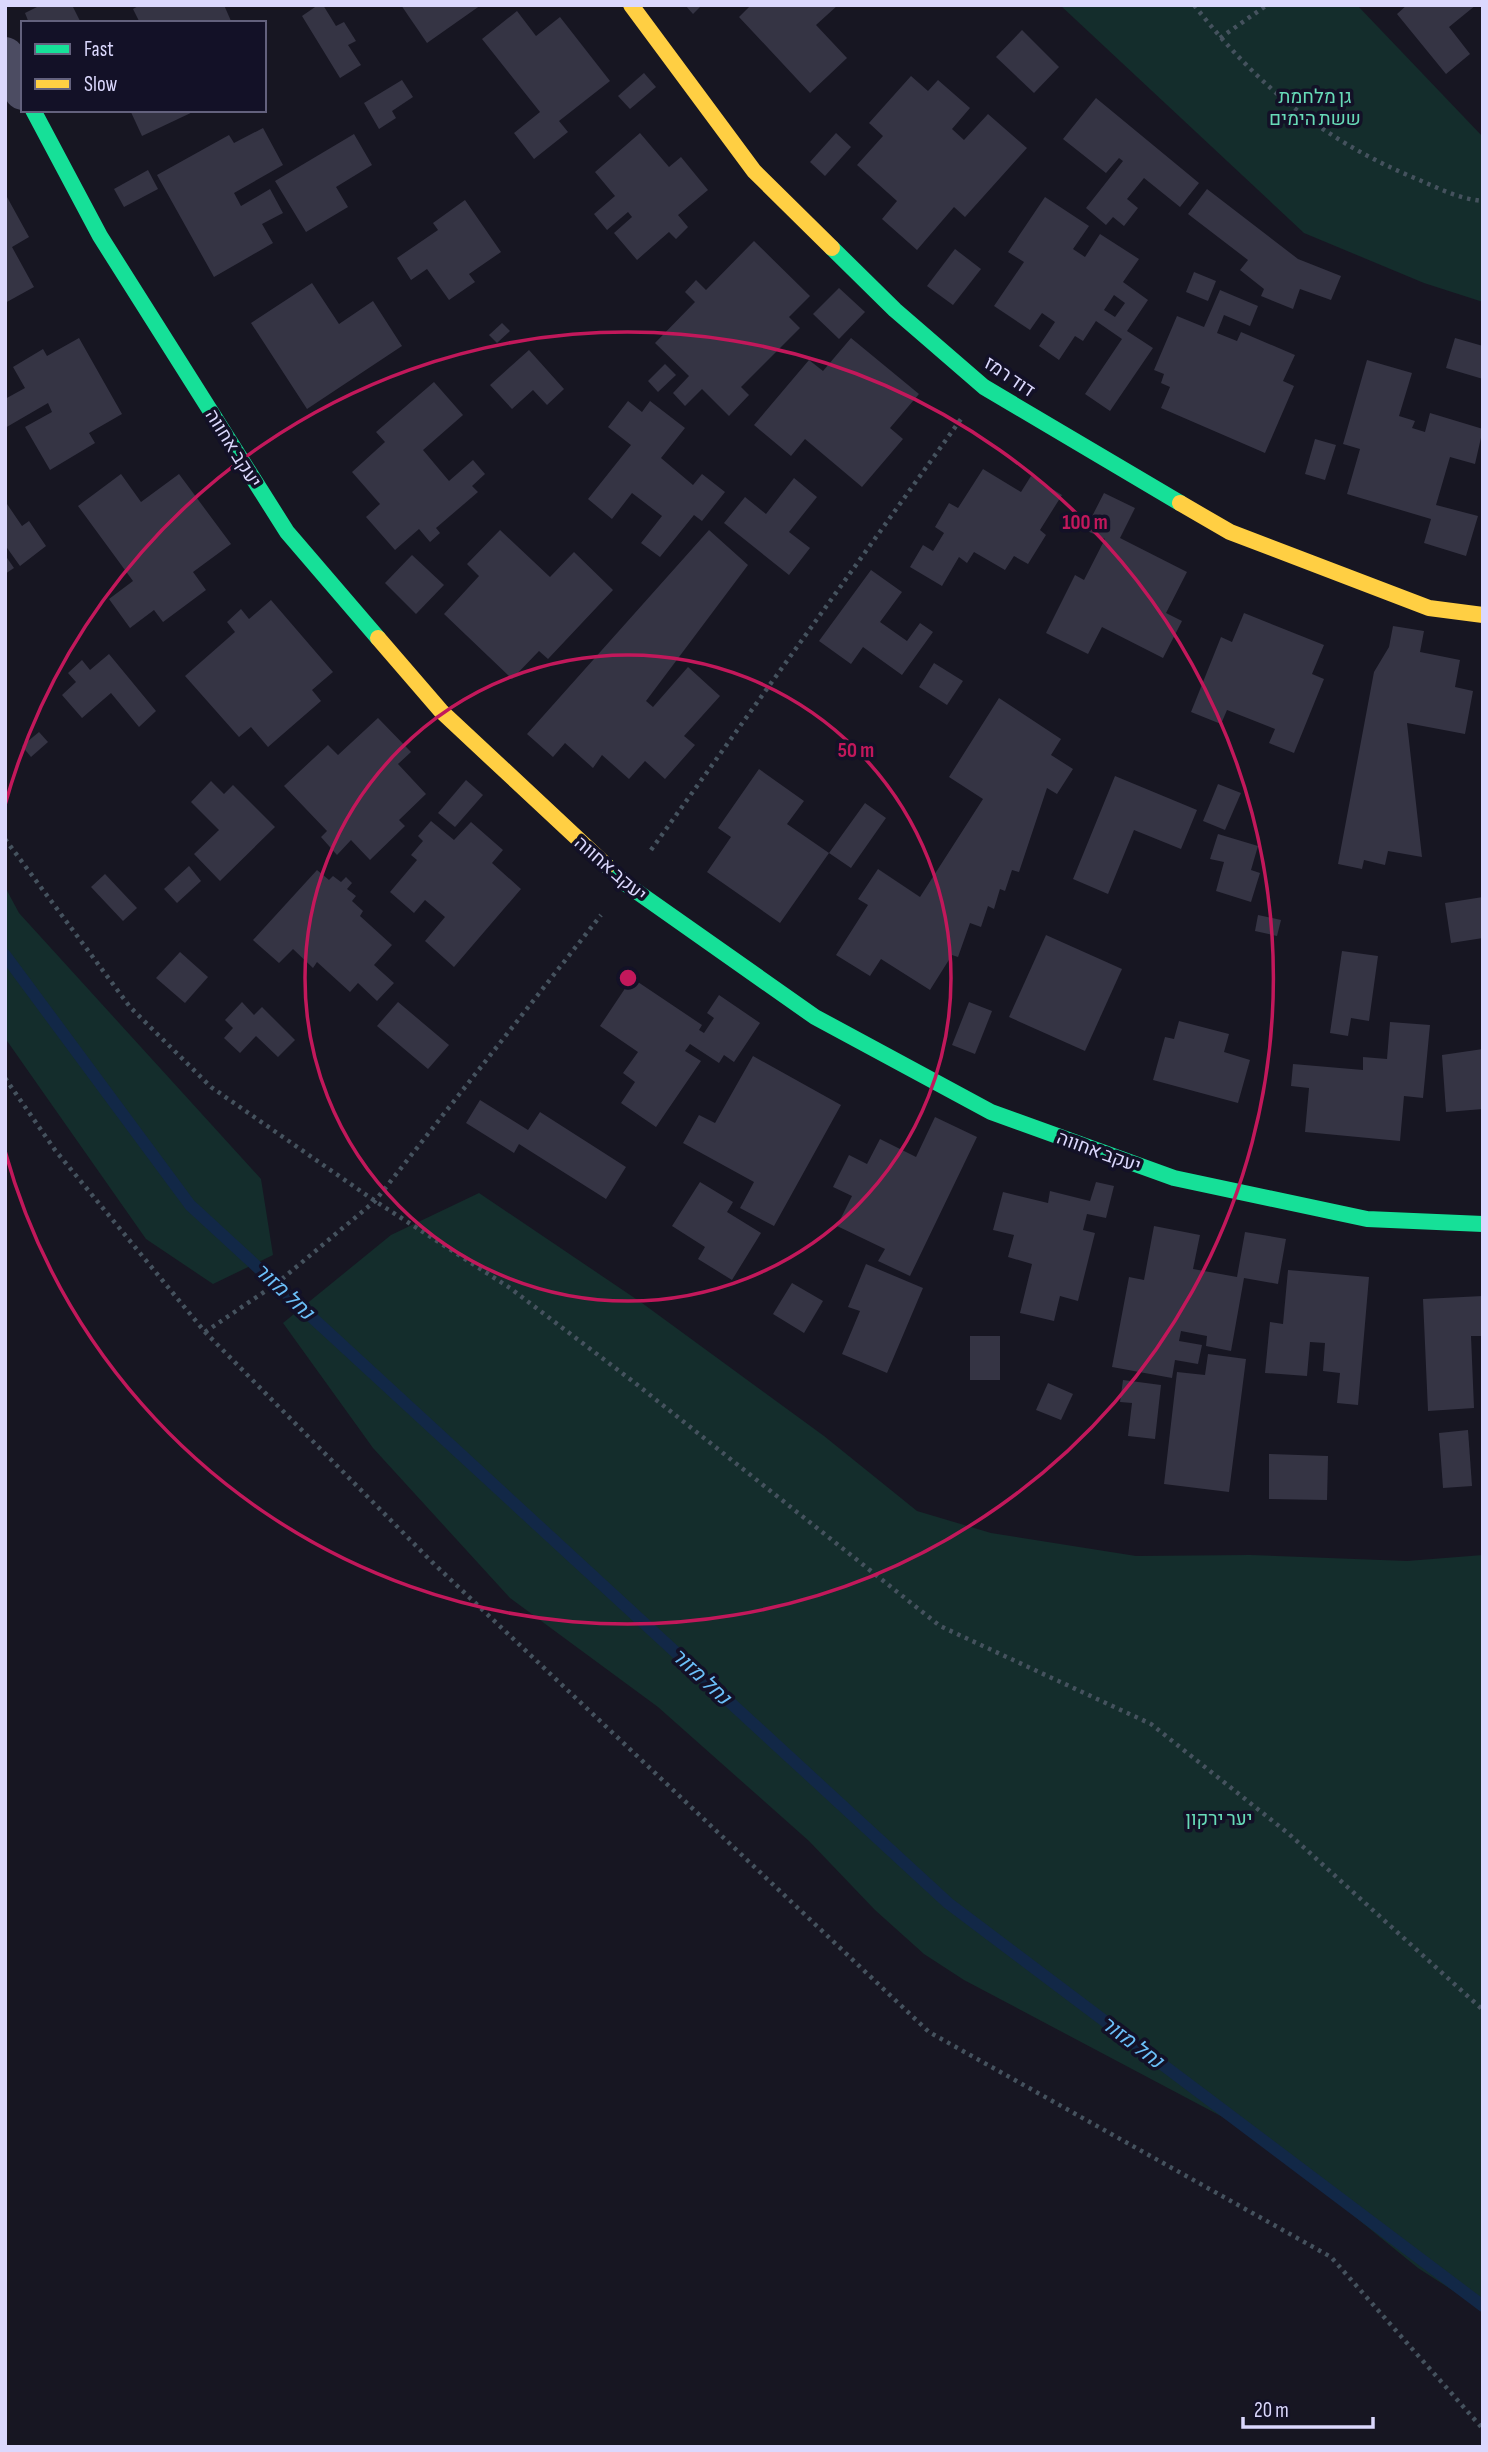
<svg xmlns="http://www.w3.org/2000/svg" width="1488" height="2452" viewBox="0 0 1488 2452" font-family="'Sofia Sans Condensed',Heebo,sans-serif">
  <rect width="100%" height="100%" fill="#171622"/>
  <g fill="#142d2c">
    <polygon points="1060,5 1357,5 1483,137 1483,302 1424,283 1304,233"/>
    <polygon points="5,887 19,913 261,1179 273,1255 213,1284 146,1239 5,1038"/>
    <polygon points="479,1193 642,1303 824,1436 917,1511 991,1533 1136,1556 1250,1555 1407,1561 1483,1555 1483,2310 1418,2268 1251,2132 964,1980 924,1954 875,1910 809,1841 658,1707 510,1598 373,1448 283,1323 391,1235"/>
  </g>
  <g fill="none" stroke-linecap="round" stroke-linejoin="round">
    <polyline stroke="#122847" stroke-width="12" points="5,955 190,1205 948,1903 1483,2306"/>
  </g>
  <g fill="#353444" fill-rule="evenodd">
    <polygon points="41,5 72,5 81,23 29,23 25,13"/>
    <polygon points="140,5 224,5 231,21 140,23 133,9"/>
    <polygon points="318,5 323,5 336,26 344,22 356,41 348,45 361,65 340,78 302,16"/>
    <polygon points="401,5 481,5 427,43"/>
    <polygon points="685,5 702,5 693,14"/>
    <polygon points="751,5 838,5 816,25 847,58 810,93 739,17"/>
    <polygon points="1407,5 1476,5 1449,27 1470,54 1446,74 1397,14"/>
    <polygon points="517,11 536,36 560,17 610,81 559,121 568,132 534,159 514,133 540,112 482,39"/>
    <polygon points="1022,30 1059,67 1034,93 996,57"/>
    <polygon points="644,73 656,87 630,109 618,96"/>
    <polygon points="911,76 928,91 938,80 970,108 952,129 964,140 988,114 1027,148 965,217 954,207 917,250 882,219 897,201 857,165 883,136 869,123"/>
    <polygon points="402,80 413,97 392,111 396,118 379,129 364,103"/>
    <polygon points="1096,98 1199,183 1180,207 1144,178 1127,199 1138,208 1124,226 1113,217 1106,225 1086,208 1123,161 1119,158 1106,173 1063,139"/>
    <polygon points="130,110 197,110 142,136"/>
    <polygon points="263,128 283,165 234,193 241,206 270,189 283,213 262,224 273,243 214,277 157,175 229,135 234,143"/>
    <polygon points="640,133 669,167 681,157 708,190 678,215 688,227 676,239 669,232 637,260 614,233 632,217 628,212 607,230 594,214 615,196 595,172"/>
    <polygon points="836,133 851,147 825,176 810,162"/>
    <polygon points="354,134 372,165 336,187 348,207 306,232 275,181"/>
    <polygon points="148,170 158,189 124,207 114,189"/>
    <polygon points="1207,189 1298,259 1341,276 1331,300 1300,289 1293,309 1261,296 1264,289 1240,270 1248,260 1188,214"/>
    <polygon points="7,197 29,237 12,247 34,287 5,303"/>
    <path d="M1045 197 1089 226 1073 249 1085 257 1100 234 1139 259 1123 282 1148 300 1127 331 1153 348 1110 411 1085 394 1122 339 1096 321 1083 341 1075 336 1059 360 1039 346 1055 322 1042 313 1030 330 994 306 1024 262 1008 252ZM1114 295 1125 303 1115 317 1104 310Z"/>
    <polygon points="465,200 501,252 469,274 475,282 449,300 427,269 411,280 397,258 438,230 433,223"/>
    <polygon points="754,241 810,296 789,317 800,328 741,387 749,395 729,416 702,389 685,406 673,393 689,376 655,343 695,302 685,292 696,280 706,290"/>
    <polygon points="955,249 981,269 953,305 927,286"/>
    <polygon points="1194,272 1216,281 1208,301 1186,292"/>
    <polygon points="312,283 339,324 373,301 402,346 307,409 251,323"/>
    <polygon points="839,288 865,312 839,339 813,314"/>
    <polygon points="1220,290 1258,306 1250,326 1224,315 1217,333 1237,341 1241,332 1295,355 1283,381 1294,386 1265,453 1161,408 1170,387 1161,383 1164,374 1154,370 1177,316 1204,327"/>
    <polygon points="502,323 510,331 497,343 489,335"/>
    <polygon points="79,338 122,414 89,433 95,443 50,470 25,427 52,412 48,403 5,428 5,399 25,388 13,367 43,349 47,356"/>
    <polygon points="851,338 919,394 890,428 903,439 862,487 805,439 791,456 754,425 809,360 823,371"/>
    <polygon points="1455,338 1483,346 1483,379 1446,368"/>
    <polygon points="529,350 564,389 547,405 533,390 512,409 490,385"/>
    <polygon points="1367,360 1412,373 1399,416 1415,421 1412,428 1425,432 1430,413 1483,429 1475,464 1450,457 1436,505 1478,516 1466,556 1424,543 1431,519 1347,494 1360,449 1343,444"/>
    <polygon points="665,364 676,375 658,392 648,381"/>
    <polygon points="434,382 463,415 423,450 449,481 473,460 485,474 472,486 478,492 436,528 440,533 430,542 419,529 395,550 366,517 380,504 352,472 385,442 376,432"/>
    <polygon points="628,401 642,412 650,401 685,428 661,458 693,485 702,474 725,492 702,521 694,515 660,557 641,543 662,516 632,493 612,519 588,499 631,445 608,427"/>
    <polygon points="1315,439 1336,445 1325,480 1305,474"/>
    <polygon points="983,469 1021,492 1031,476 1062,495 1040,530 1046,535 1028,564 1014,556 1005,570 974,552 967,563 959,557 942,586 910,567 923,545 933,551 944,533 935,527 949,503 958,508"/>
    <polygon points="121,474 141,502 179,474 231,544 193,572 206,590 163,622 154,610 130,628 109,599 133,581 78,506"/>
    <polygon points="794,478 817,497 789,532 810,548 789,575 724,523 745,497 766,514"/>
    <polygon points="1104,493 1135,508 1120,538 1187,572 1166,613 1182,621 1163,658 1102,627 1088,654 1046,633 1075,575 1084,580 1105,539 1085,530"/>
    <polygon points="7,504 22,526 29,521 46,546 20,566 5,545"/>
    <polygon points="500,530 550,577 574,552 613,590 548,659 539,651 512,679 444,614 479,576 467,564"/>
    <polygon points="709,530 748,565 646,701 653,707 688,667 720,696 684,736 695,745 665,779 645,761 629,779 602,755 593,768 565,743 553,757 527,734"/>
    <polygon points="5,555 14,568 5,574"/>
    <polygon points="412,555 444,585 416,614 385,583"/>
    <polygon points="871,570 902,592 880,622 907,641 920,623 933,632 902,675 863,647 851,664 819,641"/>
    <polygon points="271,600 333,672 312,690 321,701 268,747 251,727 239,737 185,676 235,632 227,622 241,609 249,619"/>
    <polygon points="1244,613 1324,645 1312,674 1324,679 1294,753 1269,743 1275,729 1227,710 1221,724 1191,712 1221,637 1232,642"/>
    <polygon points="1393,626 1424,631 1420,652 1460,660 1455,687 1473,691 1465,734 1407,723 1422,857 1388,851 1385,865 1364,860 1362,869 1338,864 1374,672 1389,647"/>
    <polygon points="109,654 156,711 139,727 111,693 82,718 62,695 76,682 68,673 82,660 90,670"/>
    <polygon points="934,663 963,681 947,705 919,687"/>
    <polygon points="999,698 1061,739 1051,755 1073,769 1057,794 1047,788 1019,872 1012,870 1005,891 1000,889 994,909 988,906 981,927 970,923 958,957 952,955 930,990 881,959 870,976 836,955 868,905 858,899 878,869 920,897 983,799 949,777"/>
    <polygon points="378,718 411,752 398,764 426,794 399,820 405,826 370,860 351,840 337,855 321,837 327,831 284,786 328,745 338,755"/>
    <polygon points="39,732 48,742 31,757 22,746"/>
    <polygon points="759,769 804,801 787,824 829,853 865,803 886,818 851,868 829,853 780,923 707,872 731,837 718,828"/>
    <polygon points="1115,776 1197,810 1181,849 1134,830 1108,894 1073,879"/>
    <polygon points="466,780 483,795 455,827 438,813"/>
    <polygon points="211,781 224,794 233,785 275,827 220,881 194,854 219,830 191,802"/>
    <polygon points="1218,784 1241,793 1225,830 1203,821"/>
    <polygon points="431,821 454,840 471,822 503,850 492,863 521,889 454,967 425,941 445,917 425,900 414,913 390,892 417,860 411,855 423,841 418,836"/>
    <polygon points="1218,834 1258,846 1251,870 1260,873 1251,902 1216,891 1224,862 1210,859"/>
    <polygon points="189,866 201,881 177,903 164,889"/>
    <polygon points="317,870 329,880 333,876 341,882 346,877 352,883 347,889 356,896 352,901 363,911 360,916 392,945 374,965 394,983 377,1001 358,983 350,992 317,962 313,968 293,949 279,963 253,940"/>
    <polygon points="105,874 137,908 123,921 91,887"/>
    <polygon points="1483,897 1483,938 1451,943 1445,903"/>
    <polygon points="1258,915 1281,920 1277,936 1255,931"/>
    <polygon points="1046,935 1122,969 1085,1051 1009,1017"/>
    <polygon points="1342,951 1378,956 1369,1021 1351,1018 1348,1036 1330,1033"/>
    <polygon points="180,952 208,977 185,1003 156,978"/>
    <polygon points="632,978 702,1025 699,1030 704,1033 714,1018 707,1013 719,995 760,1023 734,1062 724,1055 719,1063 690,1044 685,1051 701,1061 656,1127 621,1103 635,1082 623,1073 638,1052 600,1026"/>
    <polygon points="242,1002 254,1015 262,1007 295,1040 278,1057 256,1036 240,1053 224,1038 233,1028 225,1020"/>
    <polygon points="398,1002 449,1045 428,1069 377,1026"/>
    <polygon points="969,1002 992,1011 975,1054 952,1045"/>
    <polygon points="1179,1021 1229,1034 1224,1052 1250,1060 1238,1103 1153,1080 1165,1037 1174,1039"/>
    <polygon points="1390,1022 1430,1025 1423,1098 1404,1096 1400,1141 1305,1132 1309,1088 1291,1086 1293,1064 1363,1070 1363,1057 1387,1059"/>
    <polygon points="1483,1049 1483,1109 1446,1112 1442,1055"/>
    <polygon points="753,1056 841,1105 774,1226 740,1208 754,1182 683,1143 699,1115 715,1123"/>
    <polygon points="480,1100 528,1130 540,1112 626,1167 606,1199 519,1144 514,1153 466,1123"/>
    <polygon points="935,1117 977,1137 910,1276 878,1261 885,1249 837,1226 852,1196 833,1187 849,1155 867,1164 880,1139 916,1157"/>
    <polygon points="700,1182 733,1202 727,1212 761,1233 732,1280 698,1259 705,1247 672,1226"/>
    <polygon points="1096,1182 1114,1186 1106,1218 1087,1214 1083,1230 1095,1233 1078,1301 1060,1296 1054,1321 1020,1313 1032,1264 1008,1257 1014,1235 993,1230 1003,1192 1048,1203 1050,1191 1090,1201"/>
    <polygon points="1154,1226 1200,1235 1193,1269 1237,1277 1245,1232 1286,1239 1278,1284 1244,1278 1231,1351 1206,1346 1207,1336 1181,1331 1179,1341 1202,1345 1198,1364 1175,1360 1172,1378 1112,1367 1129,1277 1144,1280"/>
    <polygon points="866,1264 923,1288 887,1373 842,1354 860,1311 848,1307"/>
    <polygon points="1288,1270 1369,1277 1358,1405 1337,1403 1340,1373 1323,1371 1325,1343 1310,1342 1307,1376 1265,1373 1270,1322 1283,1324"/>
    <polygon points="792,1283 823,1301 804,1333 773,1314"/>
    <polygon points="1483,1296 1483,1336 1471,1336 1474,1408 1428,1411 1423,1299"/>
    <rect x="970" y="1336" width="30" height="44"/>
    <polygon points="1208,1354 1246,1359 1229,1492 1164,1484 1177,1372 1205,1375"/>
    <polygon points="1123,1380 1161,1385 1155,1439 1128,1436 1132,1403 1120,1402"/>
    <polygon points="1048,1383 1073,1394 1061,1420 1036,1410"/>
    <polygon points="1468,1430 1472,1486 1443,1488 1439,1433"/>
    <polygon points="1269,1454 1328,1456 1327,1500 1269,1499"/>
  </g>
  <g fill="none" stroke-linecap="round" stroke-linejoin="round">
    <g stroke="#45525e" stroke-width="4.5" stroke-dasharray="3.5 5" stroke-linecap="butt">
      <path d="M1194 5C1257 85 1322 140 1417 179 1438 188 1459 199 1483 201"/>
      <polyline points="1220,38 1267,5"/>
      <polyline points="5,839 130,1007 211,1087 375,1201 510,1288 635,1383 940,1626 1151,1724 1289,1834 1483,2010"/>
      <polyline points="651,850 961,419"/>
      <polyline points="5,1078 55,1150 205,1332 432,1562 929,2032 1331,2257 1483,2429"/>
      <polyline points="205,1332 276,1284 375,1201 601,915"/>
    </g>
    <polyline stroke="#4c4c62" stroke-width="38" points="5,56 23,91"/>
    <g stroke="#16e098" stroke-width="16">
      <polyline points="33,110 100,236 287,532 378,638"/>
      <polyline points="832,248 895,310 984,387 1180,503"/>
      <polyline points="607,866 626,884 815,1017 991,1112 1174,1178 1367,1219 1483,1224"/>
    </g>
    <g stroke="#ffcf43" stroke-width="16">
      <polyline points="631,5 754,171 832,248"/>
      <polyline points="1180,503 1230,532 1429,608 1483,615"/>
      <polyline points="378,638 441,711 607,866"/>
    </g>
  </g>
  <g fill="none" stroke="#c2185b" stroke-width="3.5">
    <circle cx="628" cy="978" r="323"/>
    <path d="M5 805A646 646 0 1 1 5 1151"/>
  </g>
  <g text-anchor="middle" stroke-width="7" stroke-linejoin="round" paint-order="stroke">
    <g font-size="19" fill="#67dbb8" stroke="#131127">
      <text x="1315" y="103">גן מלחמת<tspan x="1315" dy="22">ששת הימים</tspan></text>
      <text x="1219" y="1825">יער ירקון</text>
    </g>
    <g font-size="19" fill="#dbd8fd" stroke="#131127">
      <text transform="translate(1010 376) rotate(34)" y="7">דוד רמז</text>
      <text transform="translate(234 448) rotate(58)" y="7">יעקב אחווה</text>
      <text transform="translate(611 868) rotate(41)" y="7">יעקב אחווה</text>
      <text transform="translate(1099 1151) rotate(20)" y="7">יעקב אחווה</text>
    </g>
    <g font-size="21" font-style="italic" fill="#6bbff8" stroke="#131127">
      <text transform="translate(284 1291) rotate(43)" y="7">נחל מזור</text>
      <text transform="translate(701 1676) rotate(43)" y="7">נחל מזור</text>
      <text transform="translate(1132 2042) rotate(37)" y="7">נחל מזור</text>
    </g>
  </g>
  <circle cx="628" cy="978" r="10" fill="#c2185b" stroke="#131127" stroke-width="3.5"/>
  <g font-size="21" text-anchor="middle" font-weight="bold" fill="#c2185b" stroke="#131127" stroke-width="7" stroke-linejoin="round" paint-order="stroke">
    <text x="1085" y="529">100 m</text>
    <text x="856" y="757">50 m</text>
  </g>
  <rect width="1488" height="2452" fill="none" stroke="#dbd8fd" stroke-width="14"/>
  <rect x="21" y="21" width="245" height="91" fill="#131127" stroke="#63617d" stroke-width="2"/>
  <rect x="35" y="44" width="35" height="10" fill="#16e098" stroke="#63617d" stroke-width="2"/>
  <text x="84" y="56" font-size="21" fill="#dbd8fd">Fast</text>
  <rect x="35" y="79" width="35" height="10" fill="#ffcf43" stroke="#63617d" stroke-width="2"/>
  <text x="84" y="91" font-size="21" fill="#dbd8fd">Slow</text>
  <path d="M1243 2417v10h130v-10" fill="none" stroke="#dbd8fd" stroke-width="3.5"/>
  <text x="1254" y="2417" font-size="21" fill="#dbd8fd" stroke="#131127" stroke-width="5" paint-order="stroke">20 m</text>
</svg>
